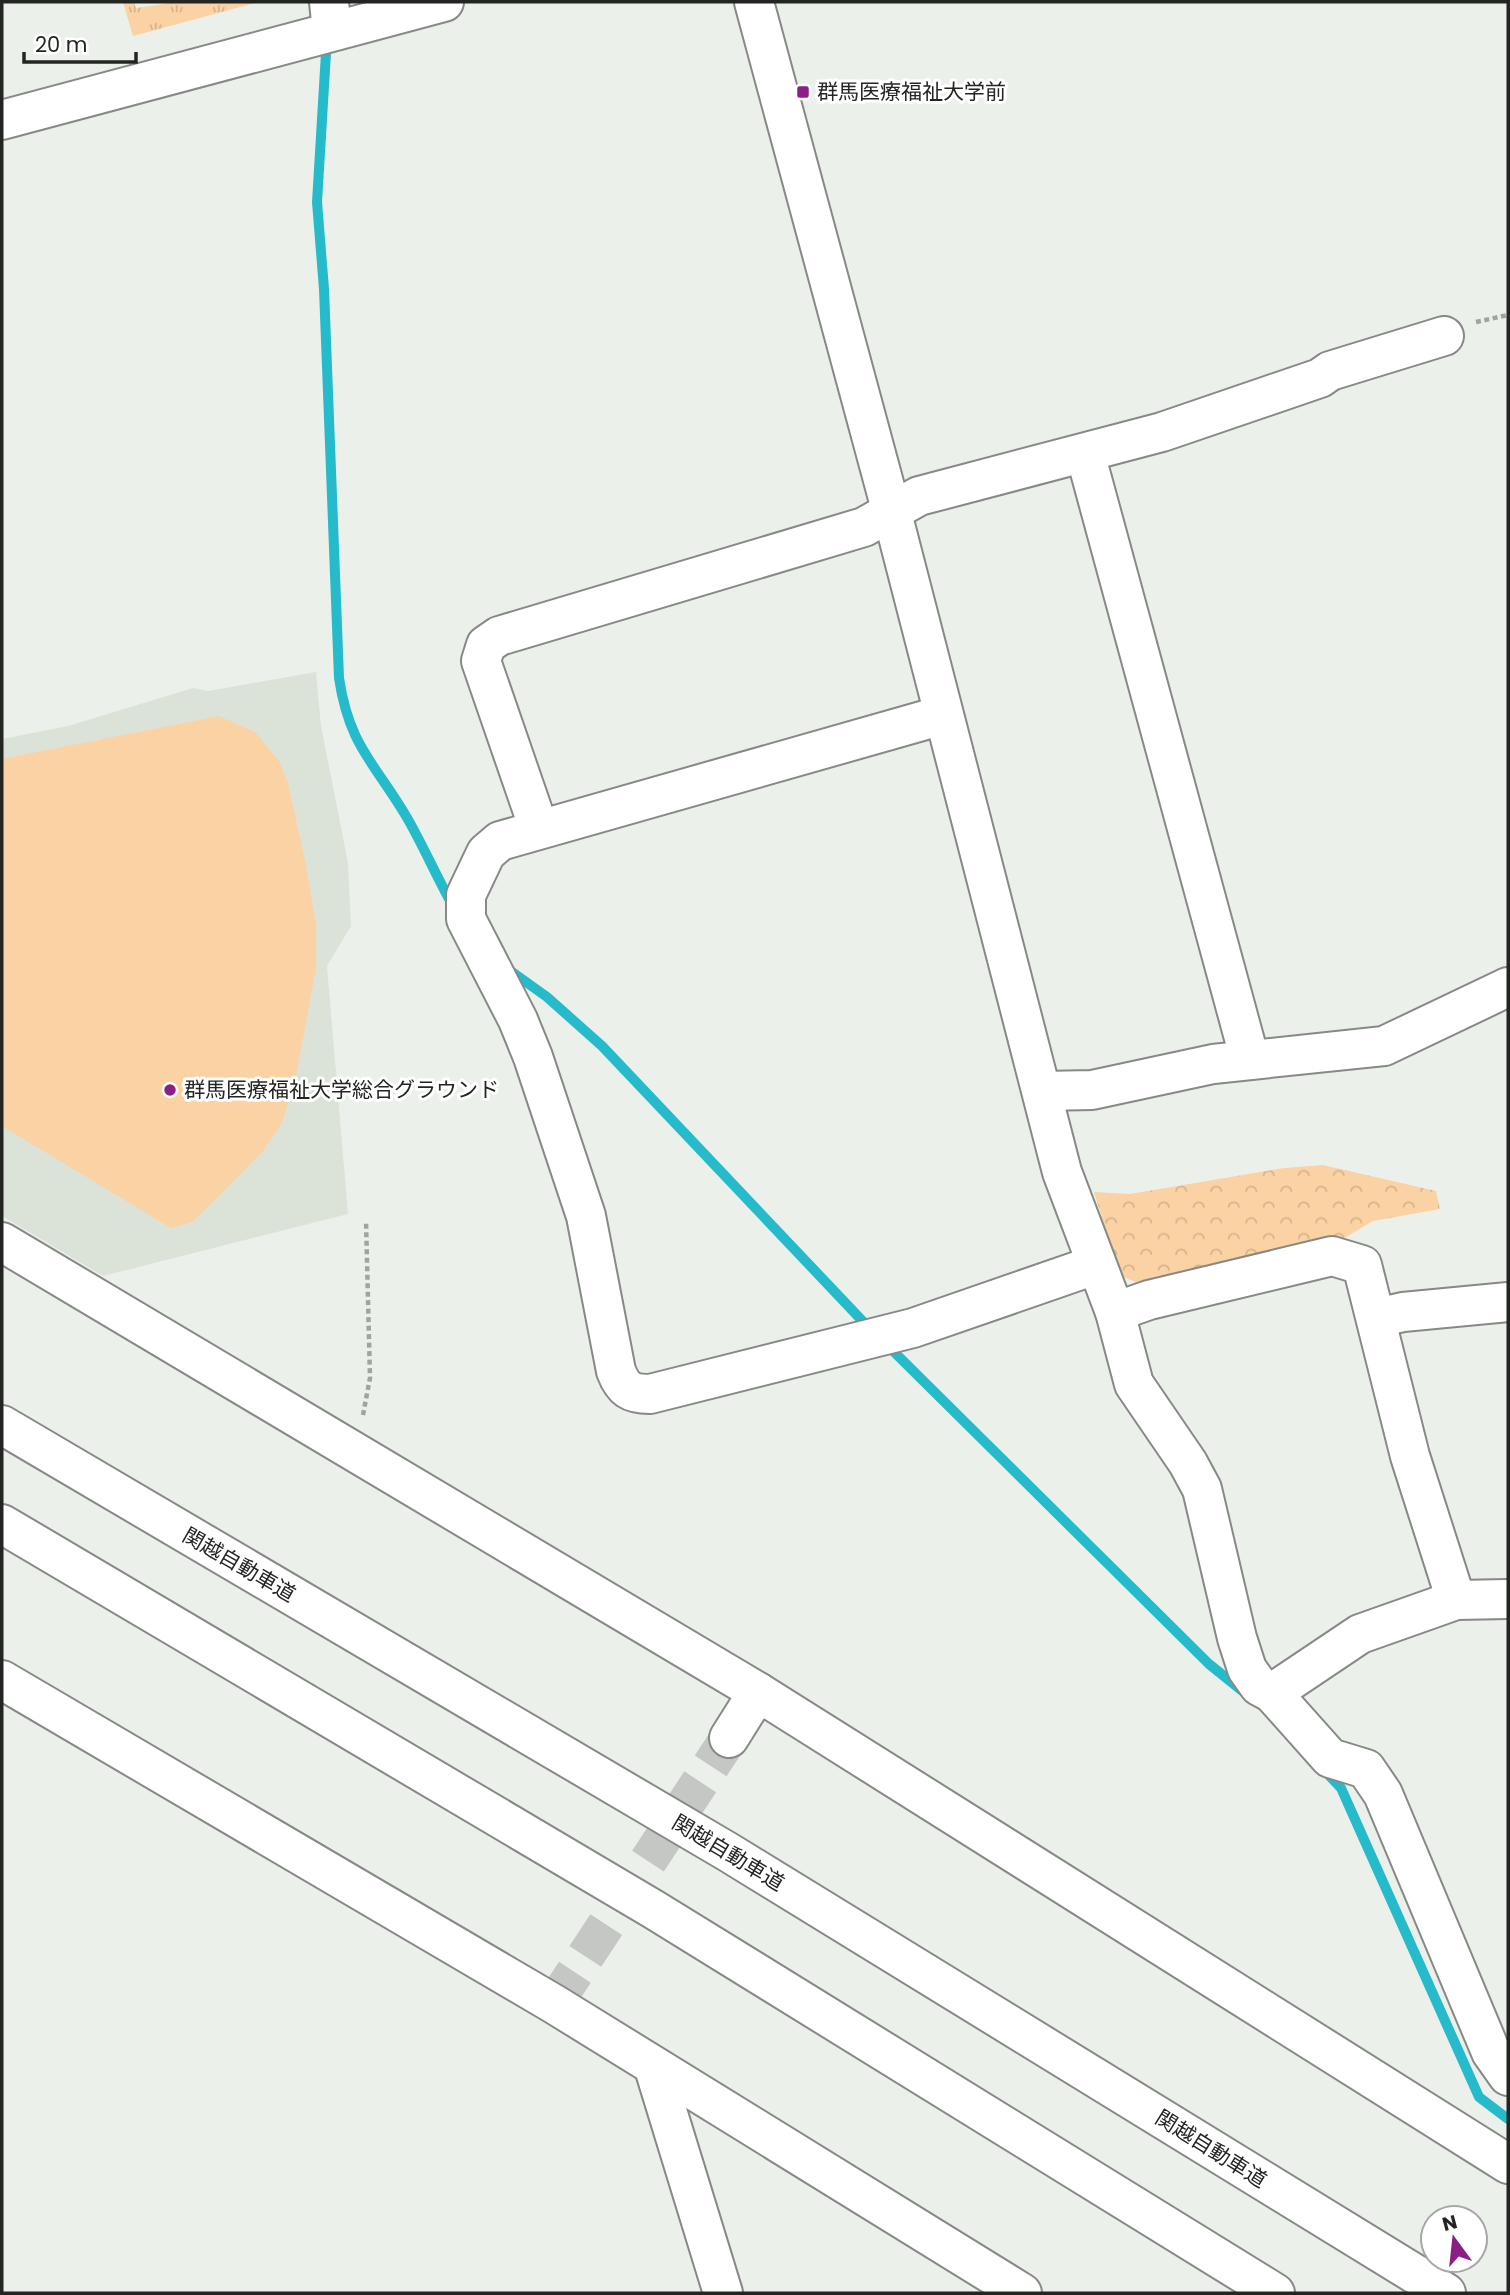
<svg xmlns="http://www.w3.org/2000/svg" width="1510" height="2295" viewBox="0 0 1510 2295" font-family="Poppins,'Noto Sans JP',sans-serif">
  <defs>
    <pattern id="grass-tufts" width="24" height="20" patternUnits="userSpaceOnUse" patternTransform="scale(1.75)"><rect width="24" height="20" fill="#fad2a3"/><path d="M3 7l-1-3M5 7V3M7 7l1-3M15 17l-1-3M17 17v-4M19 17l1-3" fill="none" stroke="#d6b48c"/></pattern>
    <pattern id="park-crowns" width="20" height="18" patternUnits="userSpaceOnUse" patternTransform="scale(1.75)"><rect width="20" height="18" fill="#fad2a3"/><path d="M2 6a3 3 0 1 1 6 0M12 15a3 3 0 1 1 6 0" fill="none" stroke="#d6b48c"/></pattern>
  </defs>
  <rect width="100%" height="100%" fill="#ecf0eb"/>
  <polygon fill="#dbe3d8" points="316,672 321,726 348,863 351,926 327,966 348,1214 103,1276 2,1216 2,739 68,726 193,688 208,691"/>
  <polygon fill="url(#grass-tufts)" points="123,2 134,2 136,8 178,2 259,2 133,36"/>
  <polygon fill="url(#park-crowns)" points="1323,1165 1436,1191 1440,1209 1373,1221 1346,1237 1143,1286 1120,1275 1094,1192 1130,1194 1284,1168"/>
  <polygon fill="#fad2a3" points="219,716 255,732 279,761 288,783 305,861 316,925 316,968 294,1087 281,1124 263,1151 218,1197 192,1222 171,1228 2,1126 2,759"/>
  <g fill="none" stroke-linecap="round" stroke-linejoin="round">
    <g stroke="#26bbcb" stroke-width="10">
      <path d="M326 53 317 202 324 289 339 678C349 745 373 761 406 816 423 845 436 876 453 906"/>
      <polyline points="505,967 547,997 602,1046 871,1330"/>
      <polyline points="885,1343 1209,1664 1245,1693"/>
      <polyline points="1324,1770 1341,1788 1479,2097 1508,2119"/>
    </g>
    <polyline stroke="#c4c7c3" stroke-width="38" stroke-dasharray="38 19" stroke-linecap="butt" points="554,2004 729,1738"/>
    <defs>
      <g id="street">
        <polyline points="329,2 332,31"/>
        <polyline points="754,2 892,513 1062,1172 1115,1312 1134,1384 1188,1463 1202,1489 1237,1638 1247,1669 1259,1686 1272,1693 1330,1758 1366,1769 1383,1794 1491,2052 1508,2076"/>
        <polyline points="1085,453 1250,1060"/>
        <path d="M943 715 500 841 486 853 466 895V919L518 1020 533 1057 586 1216 616 1371C623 1389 630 1394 650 1394L913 1328 1095 1265"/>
        <polyline points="539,829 481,661 486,645 499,636 864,527 919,496 1162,432 1320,378 1330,371 1444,336"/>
        <polyline points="1042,1091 1092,1090 1213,1064 1384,1046 1508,987"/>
        <polyline points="1115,1312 1149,1300 1332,1256 1362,1265 1410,1456 1456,1600"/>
        <polyline points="1377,1318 1403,1312 1508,1302"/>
        <polyline points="2,1680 554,2004 1022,2293"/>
        <polyline points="1272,1693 1360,1634 1456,1600 1508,1599"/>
        <polyline points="729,1738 758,1692"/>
        <polyline points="654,2068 723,2293"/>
      </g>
      <g id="secondary">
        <polyline points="2,120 444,2"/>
        <polyline points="2,1242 758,1692 1508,2164"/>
      </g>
      <g id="highway">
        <polyline points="2,1425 728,1852 1446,2293"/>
        <polyline points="2,1524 653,1909 1275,2293"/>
      </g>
    </defs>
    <use href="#street" stroke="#868985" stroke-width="42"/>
    <use href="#secondary" stroke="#868985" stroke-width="42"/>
    <use href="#highway" stroke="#868985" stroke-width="42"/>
    <g stroke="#a0a39f" stroke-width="4.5" stroke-dasharray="5 3.5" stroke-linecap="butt">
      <polyline points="1476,322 1508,315"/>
      <polyline points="363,1415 370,1378 366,1221"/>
    </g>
    <use href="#street" stroke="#fff" stroke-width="38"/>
    <use href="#secondary" stroke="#fff" stroke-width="38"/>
    <use href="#highway" stroke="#fff" stroke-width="38"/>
  </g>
  <g fill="#8a2086" stroke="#fff" stroke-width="2.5">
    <rect x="796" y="85" width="14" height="14" rx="3.5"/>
    <circle cx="170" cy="1090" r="7"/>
  </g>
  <g text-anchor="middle" stroke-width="6" stroke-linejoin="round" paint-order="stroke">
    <g font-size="21" fill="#232523" stroke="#fff" text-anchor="start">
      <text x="817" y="99">群馬医療福祉大学前</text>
      <text x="184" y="1097">群馬医療福祉大学総合グラウンド</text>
    </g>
    <g font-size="21" fill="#232523" stroke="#fff">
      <text transform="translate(239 1565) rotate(30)" y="7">関越自動車道</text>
      <text transform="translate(728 1853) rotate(31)" y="7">関越自動車道</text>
      <text transform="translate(1211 2149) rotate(32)" y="7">関越自動車道</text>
    </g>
  </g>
  <rect width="1510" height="2295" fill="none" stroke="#232523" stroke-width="7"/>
  <g transform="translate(1454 2239) rotate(345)"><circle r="33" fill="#ffffff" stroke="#a7a8a7" stroke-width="2"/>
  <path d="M0-5L12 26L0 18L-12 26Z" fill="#8a2086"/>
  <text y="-10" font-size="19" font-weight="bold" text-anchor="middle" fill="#232523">N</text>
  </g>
  <path d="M24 52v10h112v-10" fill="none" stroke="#232523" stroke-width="3.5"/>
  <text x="35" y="52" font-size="21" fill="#232523" stroke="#ffffff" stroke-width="5" paint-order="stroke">20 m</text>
</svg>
